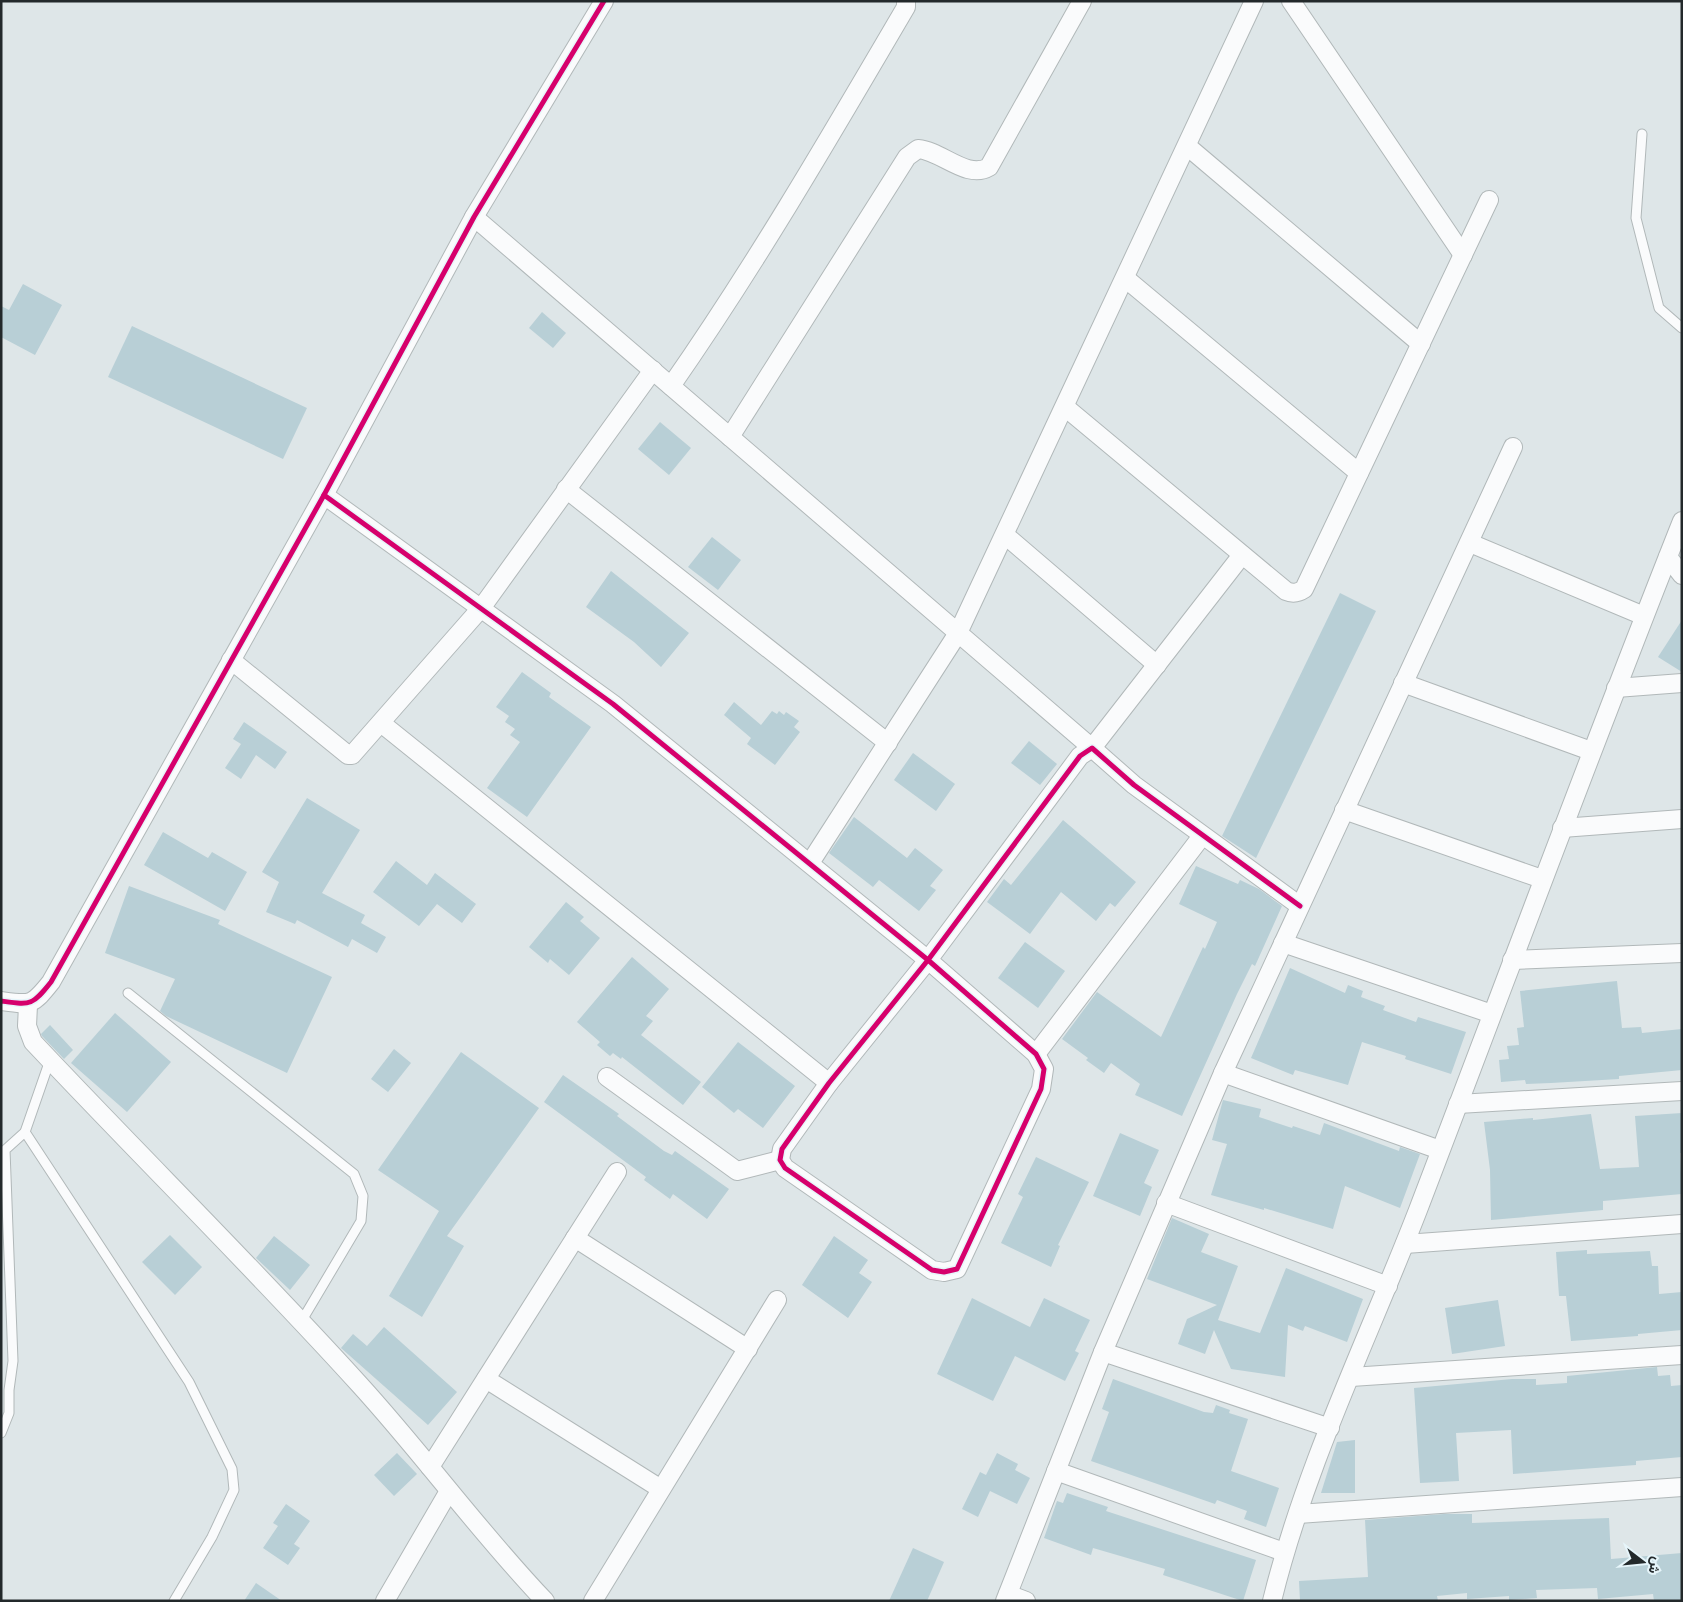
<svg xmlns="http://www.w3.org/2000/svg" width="1683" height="1602" viewBox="0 0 1683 1602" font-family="'IBM Plex Sans',Vazirmatn,sans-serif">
  <rect width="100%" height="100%" fill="#dee6e8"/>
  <g fill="#b8cfd6">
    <polygon points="23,284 62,305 35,355 1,337 1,306 9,310"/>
    <polygon points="542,312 566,333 553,348 529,328"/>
    <polygon points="132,326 307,408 283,459 108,377"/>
    <polygon points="660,422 691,448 669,475 638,449"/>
    <polygon points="712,537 741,560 718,590 688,567"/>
    <polygon points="611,571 689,633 661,667 634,642 586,607"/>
    <polygon points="1340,593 1376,611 1256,858 1222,836"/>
    <polygon points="1682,620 1682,672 1658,657"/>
    <polygon points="522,672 551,693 549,697 591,727 527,817 487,788 520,742 510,735 515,729 505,722 509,716 496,707"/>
    <polygon points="734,702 761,725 772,711 777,714 779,711 784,715 786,712 799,721 794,727 800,732 775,765 747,744 751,738 724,715"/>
    <polygon points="244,722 287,752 275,769 256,755 241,779 225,768 241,744 233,739"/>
    <polygon points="1029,741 1057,764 1040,785 1011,763"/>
    <polygon points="913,753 955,784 936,811 894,780"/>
    <polygon points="307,798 360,830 322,893 365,915 361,923 386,937 377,953 352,939 348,947 297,920 295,924 266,912 279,882 262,872"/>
    <polygon points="854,817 907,858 915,848 943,870 930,886 936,890 919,911 879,880 873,887 829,853"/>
    <polygon points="1063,820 1136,882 1115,907 1110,903 1096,921 1061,892 1030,934 987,902 1004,879 1011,885"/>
    <polygon points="163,832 208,858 212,852 247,872 225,911 144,865"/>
    <polygon points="396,861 427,885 435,873 476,904 462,923 437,904 419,926 373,892"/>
    <polygon points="1196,866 1238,884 1240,880 1259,889 1282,906 1255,966 1252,964 1237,994 1182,1116 1135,1095 1140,1084 1111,1063 1104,1073 1086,1060 1088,1058 1062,1039 1097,992 1161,1037 1203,947 1205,949 1217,922 1179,904"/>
    <polygon points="129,886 220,920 218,924 332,977 287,1073 166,1016 160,1011 175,979 105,953"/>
    <polygon points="566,902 584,917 580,921 600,938 569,975 550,959 548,963 529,947"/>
    <polygon points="1025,942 1065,971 1038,1008 998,978"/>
    <polygon points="632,957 669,989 646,1016 653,1021 641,1035 701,1082 683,1105 622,1057 621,1059 613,1053 610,1056 597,1045 600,1042 577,1022"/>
    <polygon points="1290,968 1345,993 1348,985 1363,991 1361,997 1385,1006 1383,1010 1416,1022 1418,1017 1466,1032 1451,1074 1405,1059 1406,1056 1362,1042 1348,1085 1295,1070 1293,1075 1251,1058"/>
    <polygon points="1617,981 1622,1028 1641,1027 1642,1033 1682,1029 1682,1070 1619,1076 1619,1079 1551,1083 1526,1084 1525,1080 1501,1082 1499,1060 1509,1059 1507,1046 1519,1045 1517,1028 1524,1027 1520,991"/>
    <polygon points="115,1013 171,1062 127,1112 71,1063"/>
    <polygon points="50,1025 73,1050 64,1059 42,1036 41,1034"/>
    <polygon points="738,1042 795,1086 763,1128 738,1109 734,1113 702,1087"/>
    <polygon points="394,1049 411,1063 388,1092 371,1079"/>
    <polygon points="461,1052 539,1108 447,1236 464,1246 422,1317 389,1296 439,1211 378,1170"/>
    <polygon points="563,1075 619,1114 617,1116 664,1151 672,1155 675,1151 729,1189 707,1219 673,1194 670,1199 644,1180 646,1177 544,1102"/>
    <polygon points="1223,1100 1261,1109 1259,1117 1292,1128 1293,1126 1320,1135 1324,1123 1399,1151 1400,1147 1420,1154 1400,1208 1345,1186 1333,1229 1264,1208 1264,1210 1211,1195 1227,1144 1212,1140"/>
    <polygon points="1682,1113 1682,1153 1680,1153 1682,1194 1603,1201 1603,1210 1491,1220 1490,1170 1484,1122 1533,1118 1533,1120 1591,1114 1600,1169 1639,1167 1635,1116"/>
    <polygon points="1120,1133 1159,1150 1144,1183 1152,1187 1140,1216 1093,1196"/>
    <polygon points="1036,1157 1089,1182 1058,1245 1060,1246 1051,1267 1001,1243 1023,1197 1018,1194"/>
    <polygon points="1172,1218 1209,1234 1201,1252 1238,1266 1218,1320 1260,1333 1286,1268 1363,1299 1347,1342 1305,1326 1303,1331 1288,1325 1285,1377 1231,1369 1214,1330 1205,1354 1178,1344 1187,1319 1217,1305 1147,1279"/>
    <polygon points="170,1235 202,1267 175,1295 142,1262"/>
    <polygon points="274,1236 310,1265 290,1290 256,1258"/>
    <polygon points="834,1236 868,1260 859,1273 872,1282 848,1318 802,1285"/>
    <polygon points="1587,1250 1587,1254 1650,1251 1652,1266 1658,1266 1659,1294 1682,1292 1682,1330 1638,1334 1638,1336 1571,1341 1566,1296 1559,1296 1556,1252"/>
    <polygon points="972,1298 1030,1327 1044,1298 1090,1320 1075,1351 1079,1353 1065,1381 1015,1356 993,1401 937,1374"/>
    <polygon points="1498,1300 1505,1346 1452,1354 1445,1308"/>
    <polygon points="384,1327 457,1392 428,1425 341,1348 353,1334 367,1346"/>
    <polygon points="1657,1367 1658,1376 1670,1375 1671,1386 1682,1385 1682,1457 1636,1461 1636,1465 1513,1474 1511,1430 1456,1433 1459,1481 1420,1483 1414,1388 1512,1379 1536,1379 1536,1385 1567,1383 1567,1376"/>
    <polygon points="1113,1379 1204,1412 1213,1413 1216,1405 1230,1410 1229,1413 1248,1419 1231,1471 1279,1488 1266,1527 1244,1519 1247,1511 1217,1500 1215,1504 1091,1461 1109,1412 1102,1409"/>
    <polygon points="1355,1440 1355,1493 1321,1493 1337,1442"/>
    <polygon points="397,1453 417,1474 394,1496 374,1475"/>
    <polygon points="997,1453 1018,1464 1015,1470 1030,1478 1017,1504 990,1491 978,1517 962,1509 980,1472 986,1475"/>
    <polygon points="1067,1493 1108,1507 1106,1511 1256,1560 1243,1601 1163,1575 1165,1569 1093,1548 1091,1555 1044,1538 1057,1501 1063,1503"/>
    <polygon points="286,1504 310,1521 294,1544 300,1548 288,1565 263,1548 278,1526 273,1523"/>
    <polygon points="1444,1514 1472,1514 1472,1523 1609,1518 1611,1559 1682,1553 1682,1601 1654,1601 1653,1594 1598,1599 1597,1588 1536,1590 1537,1598 1509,1600 1509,1596 1467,1599 1467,1593 1437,1596 1438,1601 1300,1601 1299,1581 1368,1577 1365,1520"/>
    <polygon points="913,1548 944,1562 927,1601 889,1601"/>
    <polygon points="256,1583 282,1601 244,1601"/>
  </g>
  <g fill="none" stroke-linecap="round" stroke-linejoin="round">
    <defs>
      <g id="lane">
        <polyline points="1642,134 1636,218 1659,308 1682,328"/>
        <polyline points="128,993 354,1174 363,1196 361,1221 301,1322"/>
        <polyline points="25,1132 189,1382 232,1469 234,1490 212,1537 174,1601"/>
        <polyline points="1,1433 9,1413 9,1390 13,1361 5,1150 25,1132 50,1060"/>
      </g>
      <g id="street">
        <polyline points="1291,1 1463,255"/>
        <polyline points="1187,146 1421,344"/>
        <polyline points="474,217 1092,748 1242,555"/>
        <polyline points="1125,278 1359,473"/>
        <path d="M671 386C756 264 831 135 906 7V1"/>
        <path d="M1065 407 1286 591C1293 594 1298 593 1304 589L1489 200"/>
        <path d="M730 437 907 157 918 149C942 151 967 180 989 167L1082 1"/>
        <polyline points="566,489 888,743"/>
        <polyline points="324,495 613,704 928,960 1036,1054 1044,1069 1041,1089 957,1269 944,1272 932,1270 785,1168 780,1160 782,1149 829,1083 928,960 1080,756 1092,748 1134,785 1300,906"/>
        <polyline points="1005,535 1157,665"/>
        <polyline points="1470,543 1644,616"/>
        <polyline points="1668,557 1682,575"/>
        <polyline points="231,660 348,755 352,755 482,607 653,370"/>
        <polyline points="1403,683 1591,751"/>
        <polyline points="1616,688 1682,683"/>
        <polyline points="381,723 829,1083"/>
        <polyline points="1344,810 1542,879"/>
        <polyline points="1562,828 1682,819"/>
        <polyline points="810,863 958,633 1254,1"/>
        <polyline points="1283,943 1492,1014"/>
        <polyline points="1512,960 1682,953"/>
        <path d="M1 1001C31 1005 32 1006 51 982L324 495 474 217 604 1"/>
        <path d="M28 1005 27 1026 33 1042C141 1157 253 1267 359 1384 423 1454 479 1532 545 1601"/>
        <polyline points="1036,1054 1202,836"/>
        <polyline points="1223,1073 1440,1150"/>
        <polyline points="607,1077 737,1171 780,1160"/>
        <polyline points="1458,1104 1682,1091"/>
        <polyline points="1166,1203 1388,1286"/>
        <polyline points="575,1238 748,1349"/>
        <polyline points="1405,1244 1682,1224"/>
        <polyline points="1103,1352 1330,1428"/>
        <polyline points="1351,1377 1682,1355"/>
        <polyline points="486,1379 661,1489"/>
        <polyline points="430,1467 617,1172"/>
        <polyline points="1056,1471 1284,1552"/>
        <polyline points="1298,1514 1682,1487"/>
        <polyline points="1008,1594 1026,1601"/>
        <polyline points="385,1601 449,1491"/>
        <polyline points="593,1601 777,1300"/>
        <polyline points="1005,1601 1103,1352 1223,1073 1513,447"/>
        <path d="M1272 1601C1305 1466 1368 1339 1418 1210 1506 980 1591 750 1682 521"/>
      </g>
    </defs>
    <use href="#lane" stroke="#b1b8b9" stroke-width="11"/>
    <use href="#street" stroke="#b1b8b9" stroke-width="20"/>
    <use href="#lane" stroke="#fafbfc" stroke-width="9"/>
    <use href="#street" stroke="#fafbfc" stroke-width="18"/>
    <defs>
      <g id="cycleway">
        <polyline points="324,495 613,704 928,960 1036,1054 1044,1069 1041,1089 957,1269 944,1272 932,1270 785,1168 780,1160 782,1149 829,1083 928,960 1080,756 1092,748 1134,785 1300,906"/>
        <path d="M1 1001C31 1005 32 1006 51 982L324 495 474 217 604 1"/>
      </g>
    </defs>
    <use href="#cycleway" stroke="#e6f5fa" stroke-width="8"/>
    <use href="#cycleway" stroke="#d6006c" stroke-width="5"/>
  </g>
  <rect width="1683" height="1602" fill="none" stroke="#23292b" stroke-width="5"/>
  <g transform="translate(1643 1562) rotate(106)" stroke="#e6f5fa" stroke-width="4" paint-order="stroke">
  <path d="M0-4L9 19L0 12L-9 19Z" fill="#23292b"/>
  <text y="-8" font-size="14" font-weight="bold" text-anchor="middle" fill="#23292b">ش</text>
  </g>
</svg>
